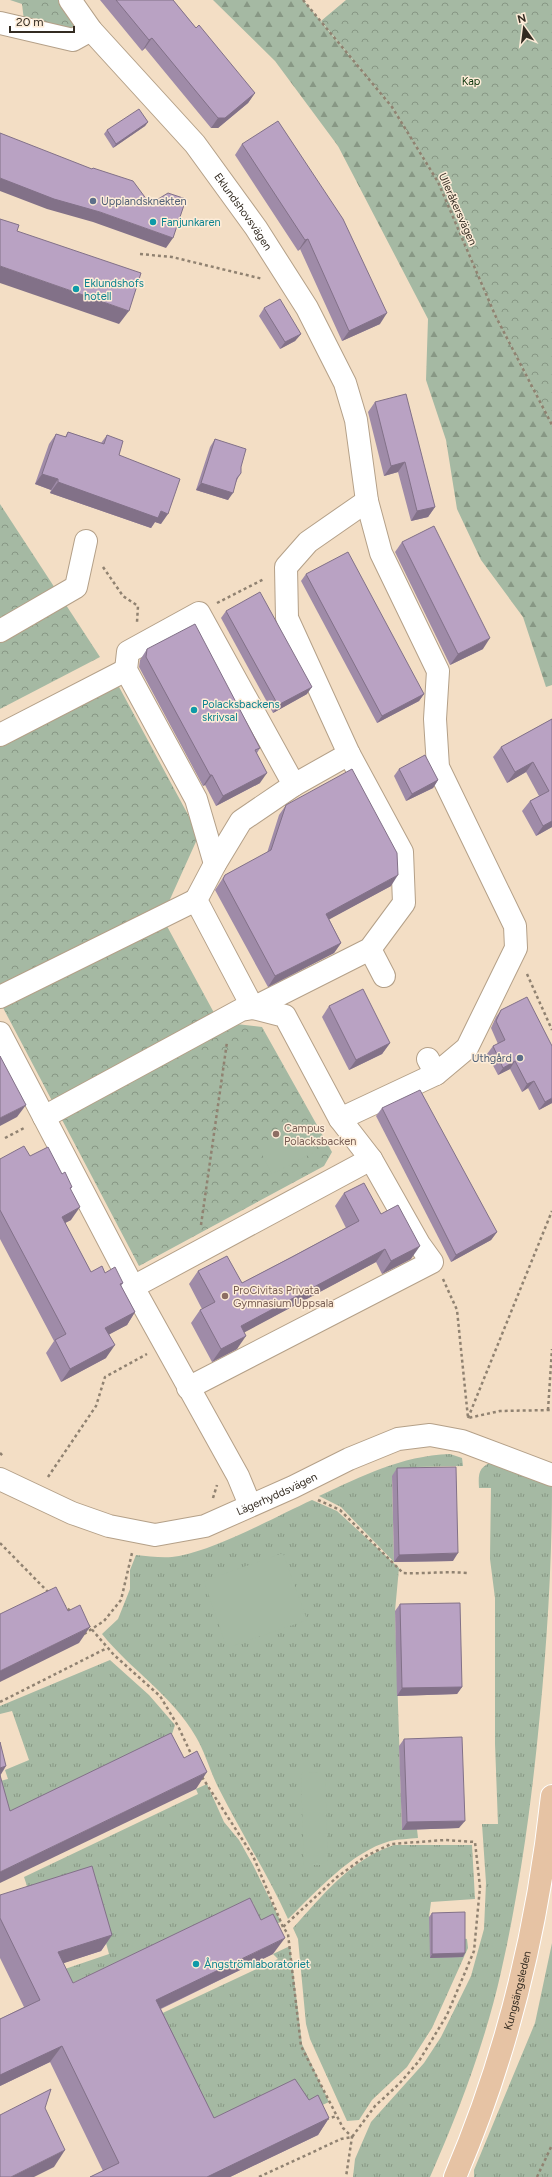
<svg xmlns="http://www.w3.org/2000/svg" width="552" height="2177" viewBox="0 0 552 2177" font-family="Figtree,sans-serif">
  <defs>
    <pattern id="grass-tufts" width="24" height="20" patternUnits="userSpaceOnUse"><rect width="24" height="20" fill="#a5b9a3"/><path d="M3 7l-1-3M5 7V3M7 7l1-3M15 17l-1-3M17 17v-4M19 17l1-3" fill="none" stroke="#879784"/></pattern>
    <pattern id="forest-firs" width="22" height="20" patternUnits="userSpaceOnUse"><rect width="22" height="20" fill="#a5b9a3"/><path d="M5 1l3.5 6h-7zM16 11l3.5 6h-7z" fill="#879784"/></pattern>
    <pattern id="park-crowns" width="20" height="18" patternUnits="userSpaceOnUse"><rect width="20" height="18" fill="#a5b9a3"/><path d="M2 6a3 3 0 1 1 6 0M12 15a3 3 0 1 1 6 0" fill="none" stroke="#879784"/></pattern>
  </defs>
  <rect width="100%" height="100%" fill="#f3dec5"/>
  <g fill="url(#grass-tufts)">
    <path d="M450 1454 462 1458 463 1466 417 1467 416 1475 392 1476 394 1562 341 1507 319 1496C363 1476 400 1456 450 1454Z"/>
    <path d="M494 1461 552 1485C552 1572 546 1658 537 1744 529 1821 518 1897 501 1972 485 2043 459 2111 430 2177H353L355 2159 371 2122 424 2063 441 2037 471 1976 484 1929 486 1883 482 1824H498L495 1744V1598L490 1559 491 1488H479C478 1472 479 1467 494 1461Z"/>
    <path d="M312 1500 337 1511 399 1568 395 1611 402 1830 417 1829 418 1838C409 1839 399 1839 390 1841 351 1852 317 1891 288 1919 267 1873 240 1831 218 1787 210 1771 205 1752 196 1737 172 1695 131 1670 102 1634L118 1619 130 1589V1570L136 1555C150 1556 164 1559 179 1556 219 1548 273 1518 312 1500Z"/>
    <polygon points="110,1660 149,1695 175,1725 172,1734 0,1817 0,1781 8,1779 5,1770 29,1760 12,1711 0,1714 0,1706"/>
    <polygon points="207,1784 224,1822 239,1840 253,1865 281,1922 262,1930 253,1903 232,1909 68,1985 62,1970 109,1954 99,1917 28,1889 24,1877 198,1794 196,1789"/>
    <path d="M394 1845H472L475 1899 431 1902 429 1917 462 1938 467 1939 468 1948 432 2028 407 2067 372 2100 359 2120 347 2121 310 2039 306 2024 298 1939 293 1928C322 1896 351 1859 394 1845Z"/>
    <polygon points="552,1943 552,2177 474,2177 474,2170 535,2023"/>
    <polygon points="290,1946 302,2044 329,2102 307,2112 142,2156 88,2048 278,1959 273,1954"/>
  </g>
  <polygon fill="url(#forest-firs)" points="213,0 303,0 392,107 438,182 495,315 552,425 552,685 546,687 523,617 481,560 457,509 446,440 426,380 428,319 338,146 275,61"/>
  <g fill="url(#park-crowns)">
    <polygon points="10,0 70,0 91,30 25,29 22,4"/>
    <polygon points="346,0 552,0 552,425 495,315 438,182 392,107 321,21"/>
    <polygon points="0,504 100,657 0,709"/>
    <polygon points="118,685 199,835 162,917 219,1022 262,1027 332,1152 324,1166 139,1266 0,1002 0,745"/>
  </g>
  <g fill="#a5b9a3">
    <polygon points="303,1126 316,1151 272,1174 259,1148"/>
    <polygon points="283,1553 307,1620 227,1648 204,1581"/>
    <polygon points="325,1772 328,1865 304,1865 301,1773"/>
  </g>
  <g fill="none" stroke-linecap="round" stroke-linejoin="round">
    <defs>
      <g id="minor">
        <path id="s1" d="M70 0 91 30 195 144 256 228 307 308 345 383 356 420 367 501 381 553 438 671 435 719 438 767 515 926 516 948 467 1048 436 1074 428 1059"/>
        <polyline points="0,23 73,40 91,30"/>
        <polyline points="0,631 76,587 86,541"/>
        <polyline points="0,735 126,670"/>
        <polyline points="215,864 196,799 126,670 128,652 199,613 294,785"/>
        <polyline points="370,949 384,976"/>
        <polyline points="0,997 196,900"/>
        <polyline points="0,1033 133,1287 238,1476 250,1505"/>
        <polyline points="44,1117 241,1010 253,1008 370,949 404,903 402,852 349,754 287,618 286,567 308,542 367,501"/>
        <polyline points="340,1119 436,1074"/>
        <polyline points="133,1287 371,1159 340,1119 285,1016 253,1008 196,900 215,864 241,821 294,785 349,754"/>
        <polyline points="188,1388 432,1262 419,1244 371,1159"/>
        <path id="s2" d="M0 1479 72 1513 109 1526 155 1535 205 1526 293 1487 349 1459 398 1439 430 1435 462 1441 552 1475"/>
      </g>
      <g id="major">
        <path id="s3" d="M455 2177C507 2056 538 1927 552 1796"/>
      </g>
    </defs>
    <use href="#minor" stroke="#b4a088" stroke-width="24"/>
    <use href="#major" stroke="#fff" stroke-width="24"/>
    <g stroke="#908271" stroke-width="2.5" stroke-dasharray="3 3" stroke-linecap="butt">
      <polyline points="303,0 392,107 438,182 495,315 552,425"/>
      <polyline points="140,254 172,257 263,279"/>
      <polyline points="103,567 123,596 138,606 137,622"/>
      <polyline points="217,603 264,579"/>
      <polyline points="527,974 552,1030"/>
      <polyline points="5,1138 26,1127"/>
      <polyline points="201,1225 227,1042"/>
      <polyline points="443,1279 457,1310 468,1418 500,1411 552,1410"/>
      <polyline points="548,1410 552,1349"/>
      <polyline points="468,1418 552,1211"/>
      <polyline points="0,1453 4,1457"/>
      <polyline points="48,1477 96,1406 105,1377 147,1354"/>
      <polyline points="213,1498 217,1485"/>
      <path d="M318 1500 340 1510 403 1573C425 1574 445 1571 467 1573"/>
      <polyline points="0,1543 49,1593"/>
      <polyline points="63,1605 72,1612"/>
      <polyline points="88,1625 114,1655 160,1696 178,1726 192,1756"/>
      <polyline points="84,1634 104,1621 121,1600 132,1553"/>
      <polyline points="0,1702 107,1648"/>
      <polyline points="202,1777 253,1856 283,1927 288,1934 301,2046 343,2128 352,2137 346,2177"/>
      <polyline points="326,2119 337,2116"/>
      <polyline points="259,2177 341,2139 352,2137 375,2106 399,2084 419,2061 447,2015 474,1951 480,1887 475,1842 445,1840 391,1844 366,1856 337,1877 283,1927"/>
      <polyline points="537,2177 552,2145"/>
    </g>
    <use href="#minor" stroke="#fff" stroke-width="22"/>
    <use href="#major" stroke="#e6c3a4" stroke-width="22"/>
  </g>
  <g fill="#9f8ba8">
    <polygon points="100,0 173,0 196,28 255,93 248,103 218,128 211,128 145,48 142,51"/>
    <polygon points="148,122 145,126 113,148 104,134 107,130"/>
    <polygon points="242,144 380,324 342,341 300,249 298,251 235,155"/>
    <polygon points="264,308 301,334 295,341 280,349 259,316"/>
    <polygon points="375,402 435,507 428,517 411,521 398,472 384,476 368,412"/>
    <polygon points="68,432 101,443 107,435 161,524 155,522 151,528 50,493 51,490 35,484 49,444 56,434 65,437"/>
    <polygon points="215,439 241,473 237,480 228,500 196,490 210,447"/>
    <polygon points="402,542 483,649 450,665 395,552"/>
    <polygon points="306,574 424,694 419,701 377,723 301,581"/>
    <polygon points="226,611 307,694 273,713 221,618"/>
    <polygon points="147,649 260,748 257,753 260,783 216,806 205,785 203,786 139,667 140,660"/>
    <polygon points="552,719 552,827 536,836 522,811 530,801 539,796 526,772 507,783 493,757 501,747"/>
    <polygon points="399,769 438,780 433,788 406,801 394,776"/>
    <polygon points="286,805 391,886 329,919 341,943 334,953 268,987 215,890 225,875 267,853 279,815"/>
    <polygon points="329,1006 390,1043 382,1054 349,1070 322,1017"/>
    <polygon points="501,1010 552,1103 539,1110 528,1088 522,1092 510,1069 498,1075 487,1054 493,1046 498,1044 491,1028 496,1017"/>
    <polygon points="382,1108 497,1232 491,1240 451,1262 376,1116"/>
    <polygon points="30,1156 62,1174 72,1187 70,1190 71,1220 65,1223 91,1272 105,1273 123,1283 121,1286 135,1312 127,1325 109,1334 106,1358 61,1382 46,1353 54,1341 0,1239 0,1159"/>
    <polygon points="344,1193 381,1214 411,1259 382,1274 376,1262 244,1332 237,1349 212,1362 191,1323 200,1310 202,1309 189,1284 198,1271 242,1283 346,1228 335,1206"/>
    <polygon points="397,1468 453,1561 394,1562 392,1476"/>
    <polygon points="400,1604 462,1687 457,1694 397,1696 395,1611"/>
    <polygon points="404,1739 459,1828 402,1830 399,1746"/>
    <polygon points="0,1895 112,1935 101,1951 63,1963 73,1983 273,1954 161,2009 214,2118 309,2100 329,2118 318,2135 230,2177 90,2177 103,2171 50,2062 0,2086 0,2019 24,2007 0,1958"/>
    <polygon points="432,1913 465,1953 463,1957 430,1958 429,1917"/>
  </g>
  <g fill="#827188">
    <polygon points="152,38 145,48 142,51 149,40"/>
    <polygon points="255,93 248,103 218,128 211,128 218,118"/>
    <polygon points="148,122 145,126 113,148 116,144"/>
    <polygon points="0,178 100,212 173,238 166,248 93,222 47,209 0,191"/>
    <polygon points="308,239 300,249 298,251 305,240"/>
    <polygon points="0,266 129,311 119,324 0,283"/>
    <polygon points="387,313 380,324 342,341 349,331"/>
    <polygon points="301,334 295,341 280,349 285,342"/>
    <polygon points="405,462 398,472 384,476 391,466"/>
    <polygon points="42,474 58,479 51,490 35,484"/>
    <polygon points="58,482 161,511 168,514 161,524 155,522 151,528 50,493"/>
    <polygon points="201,483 233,493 228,500 196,490"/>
    <polygon points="435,507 428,517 411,521 417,511"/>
    <polygon points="490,638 483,649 450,665 458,654"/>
    <polygon points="312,687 307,694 273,713 278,705"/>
    <polygon points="424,694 419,701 377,723 382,716"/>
    <polygon points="533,762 526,772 507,783 515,772"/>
    <polygon points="267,773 260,783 216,806 223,796"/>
    <polygon points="210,775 212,775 205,785 203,786"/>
    <polygon points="438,780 433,788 406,801 412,794"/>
    <polygon points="552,821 552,827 536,836 543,826"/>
    <polygon points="398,875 391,886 319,925 326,914"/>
    <polygon points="341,943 334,953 268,987 275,976"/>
    <polygon points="390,1043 382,1054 349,1070 356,1060"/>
    <polygon points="515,1061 510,1069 498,1075 503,1068"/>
    <polygon points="534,1081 528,1088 522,1092 527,1084"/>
    <polygon points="552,1098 552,1103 539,1110 545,1102"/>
    <polygon points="26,1105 17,1117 0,1126 0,1118"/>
    <polygon points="80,1207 71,1220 53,1229 62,1217"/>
    <polygon points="497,1232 491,1240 451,1262 456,1255"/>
    <polygon points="420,1246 411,1259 382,1274 391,1261"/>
    <polygon points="385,1249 376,1262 232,1339 241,1326"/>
    <polygon points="135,1312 127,1325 97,1341 105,1328"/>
    <polygon points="246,1336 237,1349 212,1362 221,1349"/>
    <polygon points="115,1345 106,1358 61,1382 70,1369"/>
    <polygon points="458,1553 453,1561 394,1562 399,1555"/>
    <polygon points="90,1627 79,1643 0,1682 0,1671"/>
    <polygon points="462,1687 457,1694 397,1696 402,1688"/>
    <polygon points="6,1766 0,1776 0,1768"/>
    <polygon points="207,1772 196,1789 0,1883 0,1872"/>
    <polygon points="465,1821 459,1828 402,1830 407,1822"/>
    <polygon points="112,1935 101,1951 46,1969 58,1952"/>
    <polygon points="285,1938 273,1954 145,2016 156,2000"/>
    <polygon points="465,1953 463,1957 430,1958 432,1954"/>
    <polygon points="62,2046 50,2062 0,2086 0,2075"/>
    <polygon points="329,2118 318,2135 230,2177 207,2177"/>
    <polygon points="65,2150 54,2167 34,2177 11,2177"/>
  </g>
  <g fill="#b9a2c3" stroke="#827188">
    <polygon points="116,0 173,0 196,28 199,25 255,93 225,118 218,118 152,38 149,40"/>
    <polygon points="139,109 148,122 116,144 107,130"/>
    <polygon points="278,121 343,219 387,313 349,331 308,239 305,240 242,144"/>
    <polygon points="0,133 92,169 93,168 133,181 150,204 168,193 186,199 173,238 100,212 54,199 0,178"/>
    <polygon points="0,219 19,225 17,231 141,273 129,311 0,266"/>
    <polygon points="280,299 301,334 285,342 264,308"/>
    <polygon points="406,394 435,507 417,511 405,462 391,466 375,402"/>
    <polygon points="68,432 104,444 107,435 123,441 119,455 180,479 168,514 161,511 158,518 58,482 58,479 42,474 56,434 66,437"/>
    <polygon points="215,439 246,449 241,467 241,473 237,478 233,493 201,483"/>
    <polygon points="434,526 490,638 458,654 402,542"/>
    <polygon points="348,552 424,694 382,716 306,574"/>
    <polygon points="260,592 312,687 278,705 226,611"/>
    <polygon points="195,624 260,748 255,750 267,773 223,796 212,775 210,775 146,657 147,649"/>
    <polygon points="552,719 552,821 543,826 530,801 549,791 533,762 515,772 501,747"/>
    <polygon points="425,755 438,780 412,794 399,769"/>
    <polygon points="352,769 397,853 398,875 326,914 341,943 275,976 223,879 225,875 271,850 286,805"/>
    <polygon points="363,989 390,1043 356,1060 329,1006"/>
    <polygon points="527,997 552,1046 552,1098 545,1102 534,1081 527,1084 515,1061 503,1068 493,1046 505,1040 496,1021 501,1010"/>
    <polygon points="0,1056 26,1105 0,1118"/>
    <polygon points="420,1090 497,1232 456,1255 382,1108"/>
    <polygon points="24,1146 30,1156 48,1147 62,1174 65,1172 72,1187 70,1188 80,1207 62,1217 91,1272 102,1266 105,1273 115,1267 123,1283 120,1284 135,1312 105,1328 115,1345 70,1369 55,1340 66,1334 0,1210 0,1159"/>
    <polygon points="364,1183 381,1214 398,1205 420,1246 391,1261 385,1249 241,1326 246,1336 221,1349 200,1310 215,1302 198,1271 227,1256 242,1283 292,1257 359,1221 344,1193"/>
    <polygon points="456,1467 458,1553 399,1555 397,1468"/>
    <polygon points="56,1587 68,1611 80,1605 90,1627 0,1671 0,1614"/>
    <polygon points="460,1603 462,1687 402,1688 400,1604"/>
    <polygon points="171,1733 184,1758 197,1751 207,1772 0,1872 0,1775 10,1811"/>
    <polygon points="462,1737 465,1821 407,1822 404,1739"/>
    <polygon points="0,1742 6,1766 0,1768"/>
    <polygon points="92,1866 112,1935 58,1952 73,1983 250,1898 261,1920 273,1914 285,1938 156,2000 214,2118 295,2079 309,2100 318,2095 329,2118 207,2177 90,2177 119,2163 62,2046 0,2075 0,2019 40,2000 0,1918 0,1895"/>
    <polygon points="465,1912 465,1953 432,1954 432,1913"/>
    <polygon points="51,2089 45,2108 65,2150 11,2177 0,2177 0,2115"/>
  </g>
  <g fill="#5c6f8a" stroke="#fdecd8" stroke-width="1.5">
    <circle cx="93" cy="201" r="4"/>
    <circle cx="520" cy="1058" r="4"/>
  </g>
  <g fill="#0f9aa8" stroke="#fdecd8" stroke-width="1.5">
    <circle cx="153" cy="222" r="4"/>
    <circle cx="76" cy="289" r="4"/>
    <circle cx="194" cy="710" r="4"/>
    <circle cx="196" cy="1964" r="4"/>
  </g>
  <g fill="#8d6e63" stroke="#fdecd8" stroke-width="1.5">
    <circle cx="276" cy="1134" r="4"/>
    <circle cx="225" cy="1296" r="4"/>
  </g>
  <g text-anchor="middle" stroke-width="3" stroke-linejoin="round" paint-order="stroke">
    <g font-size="11" fill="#09340a" stroke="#fdecd8">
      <text x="471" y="85">Kap</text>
    </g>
    <g font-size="11" fill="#4e5e75" stroke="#fdecd8" text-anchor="start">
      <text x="101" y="205">Upplandsknekten</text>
      <text x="512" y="1062" text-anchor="end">Uthgård</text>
    </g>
    <g font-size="11" fill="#332b21" stroke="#fdecd8">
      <text transform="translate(458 209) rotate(66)" y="4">Ulleråkersvägen</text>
      <text dy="4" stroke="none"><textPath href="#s1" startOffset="274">Eklundshovsvägen</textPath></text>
      <text dy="4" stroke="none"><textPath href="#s2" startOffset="295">Lägerhyddsvägen</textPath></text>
      <text dy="4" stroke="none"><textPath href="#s3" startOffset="197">Kungsängsleden</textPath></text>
    </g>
    <g font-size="11" fill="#0d838f" stroke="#fdecd8" text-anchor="start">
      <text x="161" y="226">Fanjunkaren</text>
      <text x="84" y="287">Eklundshofs<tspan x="84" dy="13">hotell</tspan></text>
      <text x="202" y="708">Polacksbackens<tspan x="202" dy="13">skrivsal</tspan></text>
      <text x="204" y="1968">Ångströmlaboratoriet</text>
    </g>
    <g font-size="11" fill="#785e54" stroke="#fdecd8" text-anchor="start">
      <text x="284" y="1132">Campus<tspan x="284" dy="13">Polacksbacken</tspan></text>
      <text x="233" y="1294">ProCivitas Privata<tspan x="233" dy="13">Gymnasium Uppsala</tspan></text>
    </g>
  </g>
  <g transform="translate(524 28) rotate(346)" stroke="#fdecd8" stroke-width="3" paint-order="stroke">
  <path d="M0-3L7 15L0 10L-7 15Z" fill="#332b21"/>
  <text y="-6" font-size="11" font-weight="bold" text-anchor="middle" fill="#332b21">N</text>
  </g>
  <path d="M10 26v6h64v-6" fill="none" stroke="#332b21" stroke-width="2"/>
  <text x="16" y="26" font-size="12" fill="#332b21" stroke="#fdecd8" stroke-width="3" paint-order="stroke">20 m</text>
</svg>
